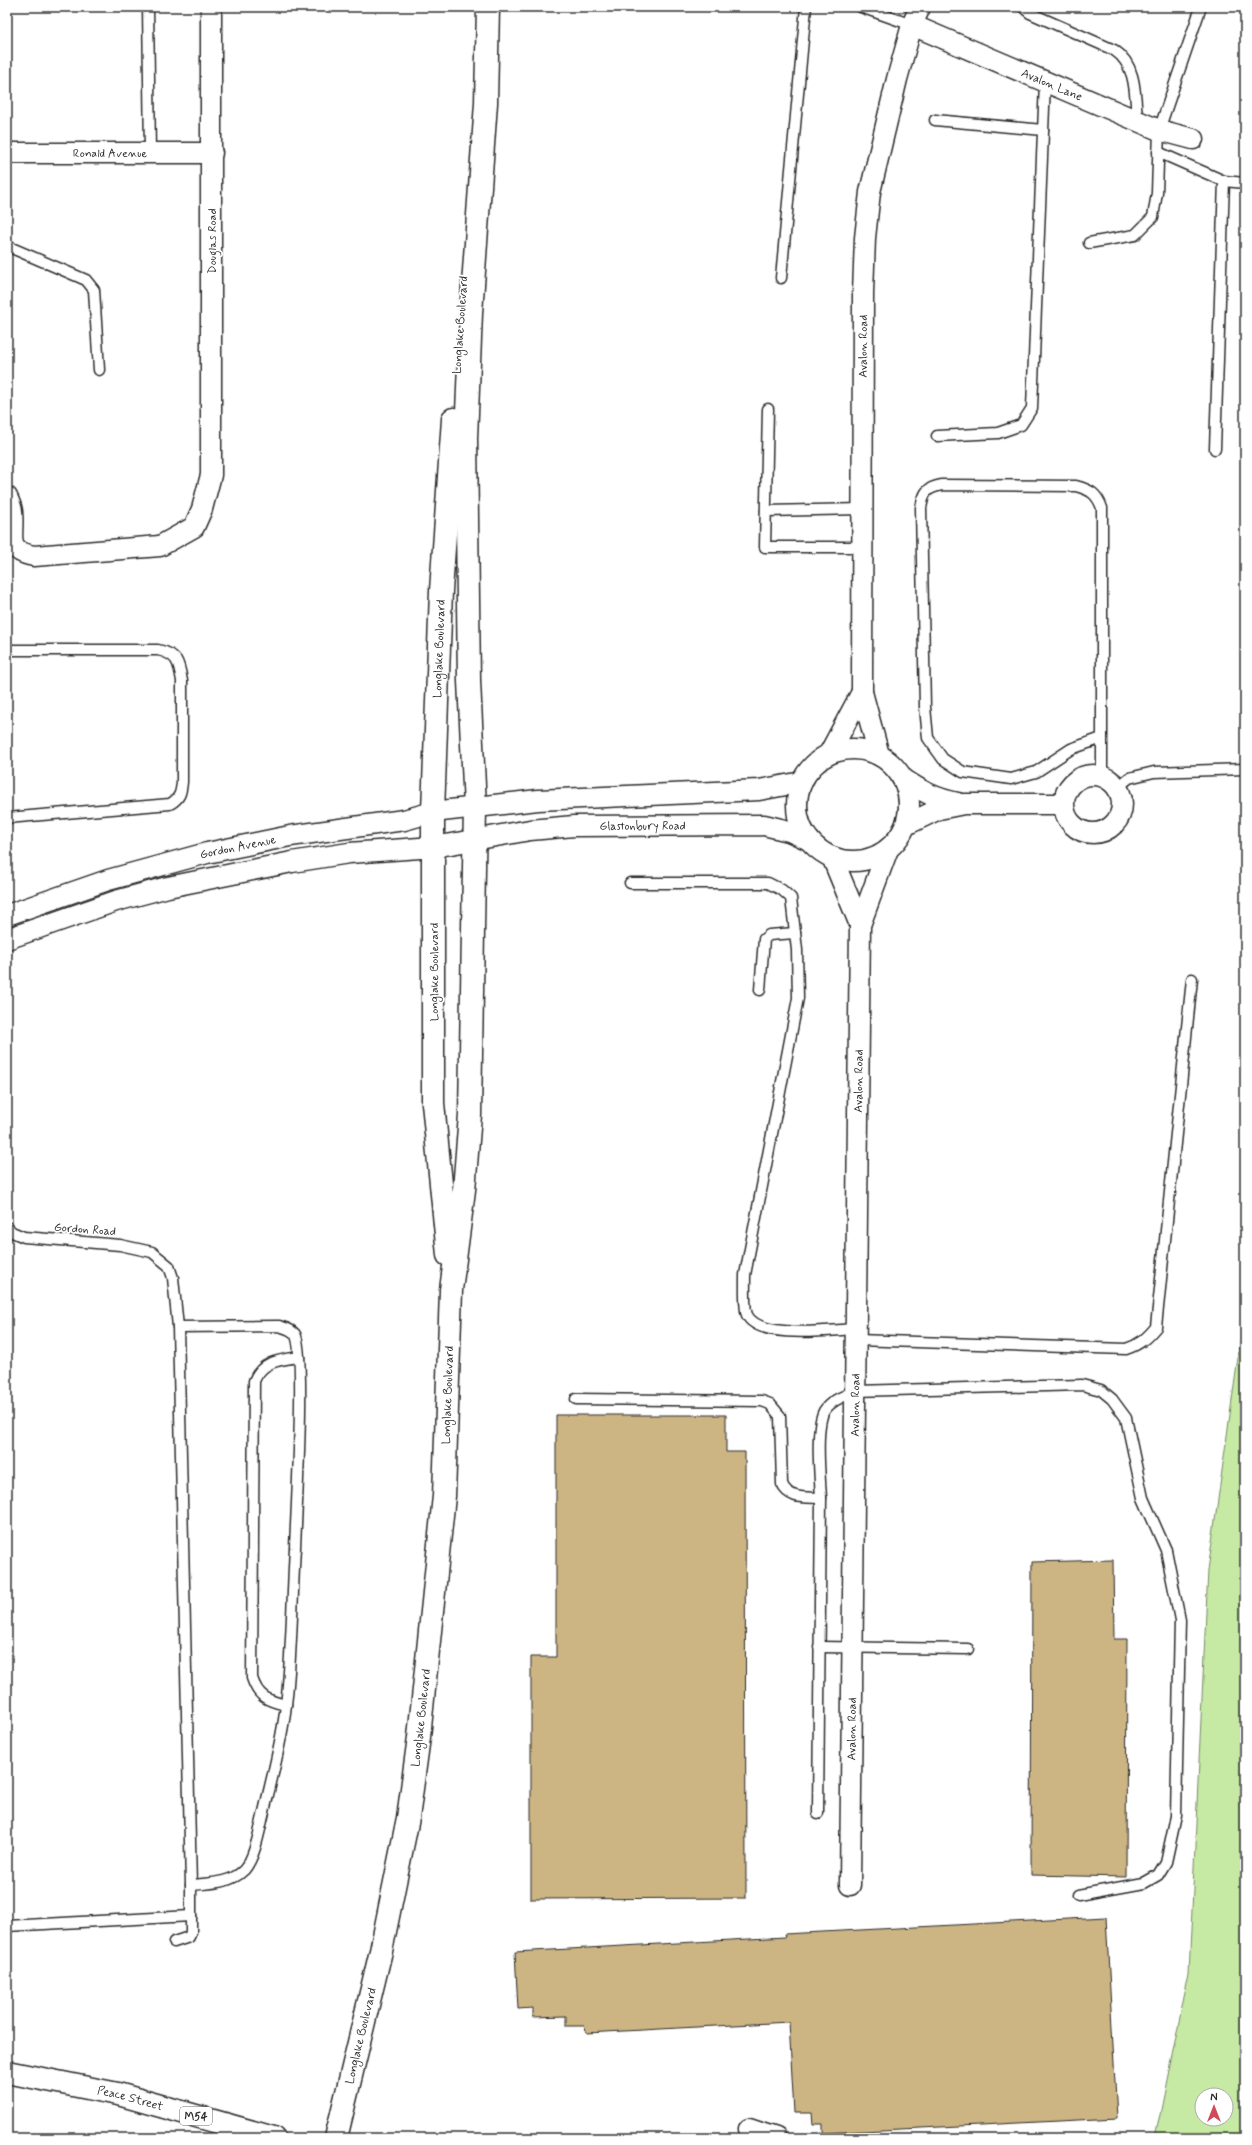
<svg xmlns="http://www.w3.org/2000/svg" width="1252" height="2145" viewBox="0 0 1252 2145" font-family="Mynerve,sans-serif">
  <rect width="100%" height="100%" fill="#fff"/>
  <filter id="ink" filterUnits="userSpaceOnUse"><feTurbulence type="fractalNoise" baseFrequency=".025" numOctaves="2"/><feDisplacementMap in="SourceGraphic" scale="8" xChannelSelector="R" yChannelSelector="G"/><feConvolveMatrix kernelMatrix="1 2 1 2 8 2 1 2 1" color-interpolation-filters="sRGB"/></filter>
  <g filter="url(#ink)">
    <path fill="#c6e9a3" stroke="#788a67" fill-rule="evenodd" d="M1245 1308V2138H1155L1189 1973 1208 1570ZM1202 2095H1226V2119H1202Z"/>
    <g fill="#ccb483" stroke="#2b2b2b">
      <polygon points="556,1415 726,1415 726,1452 745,1452 746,1898 531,1899 531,1657 556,1657"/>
      <polygon points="1113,1560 1114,1639 1127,1639 1126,1877 1031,1875 1032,1562"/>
      <polygon points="1106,1917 1117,2118 823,2133 823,2124 813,2124 812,2113 794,2113 789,2022 587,2033 584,2026 566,2026 566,2016 533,2017 533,2008 518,2009 515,1952 785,1937 784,1934"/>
    </g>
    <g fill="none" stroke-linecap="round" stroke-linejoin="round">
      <defs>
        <g id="lane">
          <polyline points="148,7 150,153"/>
          <polyline points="861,7 912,25"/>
          <path d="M1023 7 1030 13 1114 50C1137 65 1135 95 1137 120"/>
          <polyline points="935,120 1043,130"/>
          <polyline points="1158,152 1224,181 1245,183"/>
          <polyline points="1089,243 1135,235 1153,217 1157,193 1159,130 1201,7"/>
          <polyline points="7,246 86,280 94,290 99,370"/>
          <polyline points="781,278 806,7"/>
          <polyline points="768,409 765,547 863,547"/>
          <polyline points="937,436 998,433 1021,425 1032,408 1045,82"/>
          <polyline points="1215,449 1224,181"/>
          <polyline points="766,511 863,509"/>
          <path d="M7 650H158C177 654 179 662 182 681V782C181 793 180 798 170 804L7 818"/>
          <path d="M1102 738 1071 749 1036 772 1011 779 963 772 943 759 928 738 925 707 921 508C924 492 926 488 942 485L1076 486C1091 490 1097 494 1102 508V776"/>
          <polyline points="1118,787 1129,778 1154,772 1245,769"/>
          <path d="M630 883H768L782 890 791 898 797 950 798 998 745 1275C745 1284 744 1307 747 1315 759 1340 831 1330 856 1329"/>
          <polyline points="760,990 764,939 769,935 795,933"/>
          <path d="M7 1227 12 1232 24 1237 120 1245 152 1252 169 1266 173 1278 178 1327 279 1326C285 1328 291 1329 295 1334 306 1349 296 1518 295 1548 292 1599 292 1654 286 1705 282 1741 272 1777 264 1812 260 1828 255 1858 244 1870 230 1884 209 1883 191 1885V1932L189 1937 174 1942"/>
          <polyline points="178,1327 191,1885"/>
          <path d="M856 1340 1126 1349C1139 1345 1147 1338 1156 1327L1192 979"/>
          <path d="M576 1399 762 1401 770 1404 780 1416 782 1484C789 1500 806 1497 821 1498 820 1478 815 1428 824 1411 831 1400 845 1396 855 1391L1082 1385 1101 1390 1112 1399 1126 1418 1143 1498 1166 1550 1180 1620 1176 1816 1166 1862 1158 1875 1144 1883 1078 1895"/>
          <polyline points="819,1647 968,1649"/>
          <path d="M286 1705C268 1701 258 1697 252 1678L254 1381C262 1361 279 1360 299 1357"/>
          <polyline points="818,1813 821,1498"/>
          <polyline points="7,1926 191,1916"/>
        </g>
        <g id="street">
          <path id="s1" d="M912 25 1159 130 1193 139"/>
          <path id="s2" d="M7 153H212"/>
          <path d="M7 497C9 502 12 507 12 512 15 536 3 550 34 556L160 546 194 527 202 509 211 475V7"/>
          <circle cx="853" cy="805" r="56"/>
          <polyline points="829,754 862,692"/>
          <path id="s3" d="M879 755 862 692 863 293 865 238 870 192 897 79 912 25 920 7"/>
          <circle cx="1093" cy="804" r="29"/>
          <path d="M902 778C921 791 936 799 958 803"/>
          <polyline points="906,825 939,809 964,804 1063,804"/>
          <polyline points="832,857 860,925"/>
          <path id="s4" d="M7 915 108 880 207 853 290 836 404 820 433 812 538 800 759 790 802 782"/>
          <path id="s5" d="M7 939 116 901 168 887 292 862 349 853 434 847 530 830 574 826 764 825 789 831 809 840"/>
          <path id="s6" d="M850 1885 860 925 888 849"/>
          <polyline points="749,2129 776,2138"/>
        </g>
        <g id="secondary">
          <path id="s7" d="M448 1255 433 1103V812L441 591 453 419"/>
          <path id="s8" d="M336 2138 381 1951 408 1818 419 1737 444 1496 451 1290 464 1190 470 1115 475 807 469 681 466 438 471 313 486 103 488 7"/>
        </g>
        <g id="primary">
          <path id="s9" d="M7 2072 118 2094 274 2138"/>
        </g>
      </defs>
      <use href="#lane" stroke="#2b2b2b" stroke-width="13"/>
      <use href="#street" stroke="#2b2b2b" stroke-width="23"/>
      <use href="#secondary" stroke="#2b2b2b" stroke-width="25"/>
      <use href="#primary" stroke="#2b2b2b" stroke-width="25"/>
      <use href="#lane" stroke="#fff" stroke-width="10"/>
      <use href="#street" stroke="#fff" stroke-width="20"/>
      <use href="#secondary" stroke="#fff" stroke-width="22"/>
      <use href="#primary" stroke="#fff" stroke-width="22"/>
    </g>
  </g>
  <g text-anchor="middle" stroke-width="3.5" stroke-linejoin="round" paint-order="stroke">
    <rect fill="#fff" stroke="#6b6b6b" stroke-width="1" x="180" y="2107" width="32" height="18" rx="3"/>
    <g font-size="11" font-weight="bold" fill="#2b2b2b">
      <text x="196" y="2120">M54</text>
    </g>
    <g font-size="12" fill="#2b2b2b" stroke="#fff">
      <text dy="4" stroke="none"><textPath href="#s1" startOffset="152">Avalon Lane</textPath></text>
      <text dy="4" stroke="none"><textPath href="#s2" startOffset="103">Ronald Avenue</textPath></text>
      <text transform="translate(212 241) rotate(-90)" y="4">Douglas Road</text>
      <text transform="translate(460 325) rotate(-86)" y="4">Longlake Boulevard</text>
      <text dy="4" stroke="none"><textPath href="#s3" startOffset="411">Avalon Road</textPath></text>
      <text dy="4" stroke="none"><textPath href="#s7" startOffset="607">Longlake Boulevard</textPath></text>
      <text dy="4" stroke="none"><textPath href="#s5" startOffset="649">Glastonbury Road</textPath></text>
      <text dy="4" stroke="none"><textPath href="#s4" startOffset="241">Gordon Avenue</textPath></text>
      <text transform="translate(434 972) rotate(-90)" y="4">Longlake Boulevard</text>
      <text dy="4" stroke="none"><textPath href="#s6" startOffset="804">Avalon Road</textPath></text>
      <text transform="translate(85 1229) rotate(4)" y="4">Gordon Road</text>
      <text dy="4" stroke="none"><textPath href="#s8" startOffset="753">Longlake Boulevard</textPath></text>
      <text dy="4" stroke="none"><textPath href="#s6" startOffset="480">Avalon Road</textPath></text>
      <text dy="4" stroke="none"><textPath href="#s8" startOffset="429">Longlake Boulevard</textPath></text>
      <text dy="4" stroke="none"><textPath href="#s6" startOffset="156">Avalon Road</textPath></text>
      <text dy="4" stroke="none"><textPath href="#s8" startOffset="105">Longlake Boulevard</textPath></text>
      <text dy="4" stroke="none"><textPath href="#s9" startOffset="126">Peace Street</textPath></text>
    </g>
  </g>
  <rect width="1252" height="2145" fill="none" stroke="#fff" stroke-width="24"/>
  <rect x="12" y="12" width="1228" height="2121" fill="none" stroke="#2b2b2b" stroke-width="1.5" filter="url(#ink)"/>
  <g transform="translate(1214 2107)"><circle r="19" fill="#ffffff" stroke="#aaaaaa"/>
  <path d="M0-3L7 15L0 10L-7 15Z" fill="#d1495b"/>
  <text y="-6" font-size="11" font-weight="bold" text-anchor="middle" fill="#2b2b2b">N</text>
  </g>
</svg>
